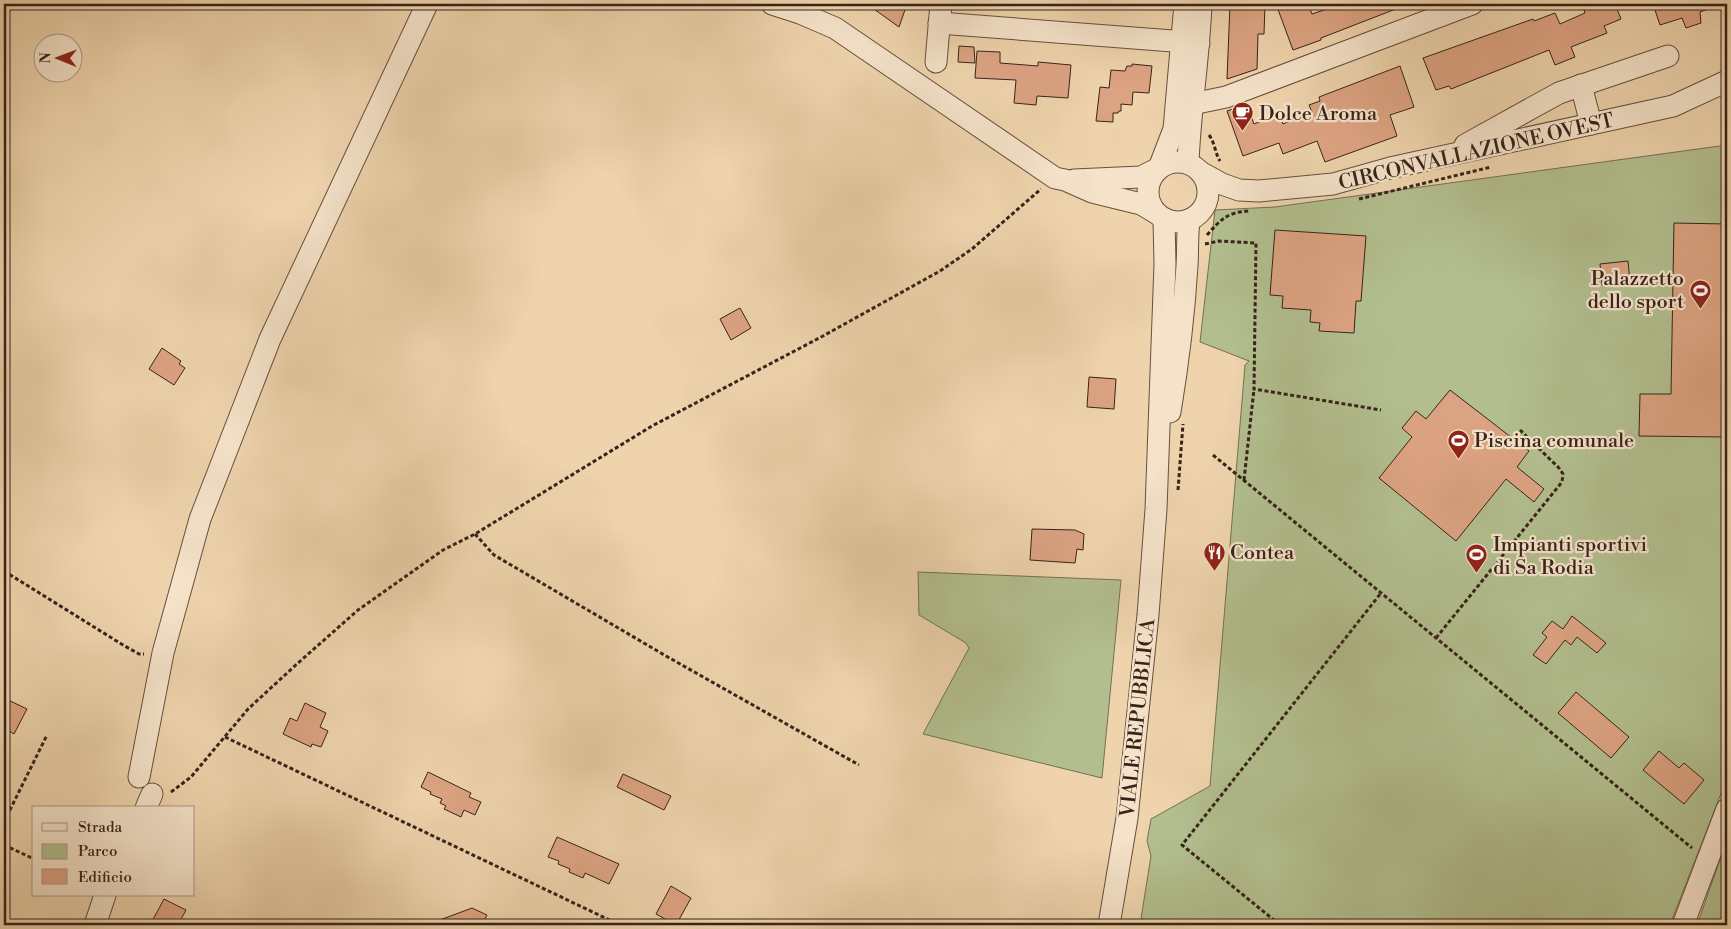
<svg xmlns="http://www.w3.org/2000/svg" width="1731" height="929" viewBox="0 0 1731 929" font-family="'Libre Bodoni',serif">
  <rect width="100%" height="100%" fill="#eed3ac"/>
  <filter id="stains"><feTurbulence type="fractalNoise" baseFrequency=".004" numOctaves="4"/><feColorMatrix values="0 0 0 0 .2 0 0 0 0 .09 0 0 0 0 .02 0 0 0 .5 -.17"/></filter>
  <radialGradient id="worn" r=".72"><stop offset=".6" stop-color="#630" stop-opacity="0"/><stop offset="1" stop-color="#630" stop-opacity=".3"/></radialGradient>
  <g fill="#b2be8e" stroke="#757054">
    <polygon points="1727,145 1727,778 1670,925 1140,925 1151,856 1147,841 1151,819 1210,786 1245,365 1249,361 1200,342 1215,210 1275,207"/>
    <polygon points="918,572 1121,580 1102,778 923,734 969,648 966,643 919,615"/>
    <polygon points="1727,840 1727,925 1697,925"/>
  </g>
  <g fill="#dca382" stroke="#38231a">
    <polygon points="867,4 907,4 899,27"/>
    <polygon points="1230,4 1265,4 1264,34 1258,34 1257,69 1227,79"/>
    <polygon points="1276,4 1308,4 1312,14 1342,4 1406,4 1406,5 1321,38 1321,40 1293,50"/>
    <polygon points="1582,4 1615,4 1621,19 1604,26 1607,33 1571,47 1575,57 1555,65 1549,50 1451,89 1449,86 1436,90 1423,58 1533,19 1534,21 1555,13 1560,24 1585,13"/>
    <polygon points="1653,4 1717,4 1717,6 1700,12 1701,23 1686,28 1682,18 1660,25"/>
    <polygon points="959,46 974,47 975,63 958,62"/>
    <polygon points="977,51 1000,52 1000,63 1038,66 1038,62 1071,65 1068,98 1037,96 1036,105 1014,103 1016,80 975,78"/>
    <polygon points="1132,64 1152,66 1149,93 1133,92 1132,105 1121,104 1121,111 1119,111 1118,113 1113,113 1113,122 1096,121 1100,87 1109,88 1111,70 1125,71 1127,66 1132,66"/>
    <polygon points="1400,66 1414,107 1390,115 1397,136 1325,162 1317,141 1283,154 1279,143 1243,156 1227,111 1246,104 1254,124 1279,114 1283,124 1312,112 1309,105 1320,101 1319,97"/>
    <polygon points="1674,223 1727,224 1727,437 1639,436 1640,394 1671,394"/>
    <polygon points="1275,230 1366,236 1361,301 1356,301 1354,333 1319,331 1320,323 1310,322 1311,310 1282,308 1283,296 1270,295"/>
    <polygon points="1628,261 1630,282 1602,285 1600,264"/>
    <polygon points="740,308 751,328 731,340 720,319"/>
    <polygon points="162,348 181,361 179,364 185,368 174,385 149,369"/>
    <polygon points="1089,377 1116,379 1114,409 1087,407"/>
    <polygon points="1450,390 1529,451 1517,467 1544,489 1534,502 1506,479 1456,541 1379,478 1412,437 1402,428 1416,411 1426,419"/>
    <polygon points="1032,529 1075,530 1084,534 1083,550 1077,549 1075,563 1030,560"/>
    <polygon points="1572,616 1606,643 1597,653 1577,637 1571,645 1565,640 1546,664 1533,655 1547,637 1542,633 1552,621 1563,629"/>
    <polygon points="1576,692 1629,737 1611,758 1558,713"/>
    <polygon points="4,698 27,709 14,734 4,728"/>
    <polygon points="305,703 326,713 320,727 328,731 321,747 312,744 311,747 283,734 290,718 297,721"/>
    <polygon points="1659,751 1679,768 1684,763 1704,780 1684,804 1643,770"/>
    <polygon points="428,772 471,793 469,797 481,802 475,815 464,810 461,817 444,809 446,806 440,803 442,799 430,794 431,792 421,787"/>
    <polygon points="623,774 671,796 664,810 617,787"/>
    <polygon points="557,837 619,864 609,884 585,873 583,878 569,872 570,869 558,864 559,861 548,857"/>
    <polygon points="671,886 691,898 676,925 656,914"/>
    <polygon points="164,899 186,910 178,925 150,925"/>
    <polygon points="472,908 487,915 482,925 429,925 429,924"/>
  </g>
  <g fill="none" stroke-linecap="round" stroke-linejoin="round">
    <defs>
      <g id="minor">
        <polyline points="772,4 800,13 835,28 1055,178 1065,180 1092,192 1141,204 1156,213"/>
        <polyline points="939,23 1199,43"/>
        <polyline points="936,62 941,4"/>
        <polyline points="1581,85 1591,124"/>
        <polyline points="1192,104 1226,97 1472,4"/>
        <polyline points="1465,145 1559,93 1668,56"/>
        <circle cx="1178" cy="192" r="30"/>
        <path d="M1188 163C1190 110 1199 57 1201 4"/>
        <polyline points="1159,168 1174,129 1185,4"/>
        <polyline points="1204,174 1222,184 1239,190 1259,191 1333,184 1390,168 1673,106 1727,81"/>
        <polyline points="1074,180 1141,177 1159,168"/>
        <path d="M1170 412C1178 364 1184 315 1187 266 1188 251 1187 236 1189 220"/>
        <polyline points="139,777 163,653 200,519 270,339 427,4"/>
        <polyline points="146,808 152,794"/>
        <polyline points="95,925 105,895"/>
        <polyline points="1109,925 1127,818 1148,615 1156,509 1165,264 1164,219"/>
        <polyline points="1683,925 1727,809"/>
      </g>
    </defs>
    <use href="#minor" stroke="#664f3e" stroke-width="23"/>
    <g stroke="#38231a" stroke-width="3" stroke-dasharray="4 2.5" stroke-linecap="butt">
      <path d="M1209 135C1215 143 1215 153 1220 161"/>
      <polyline points="1359,199 1491,167"/>
      <path d="M1207 235C1221 219 1228 212 1249 211"/>
      <polyline points="1205,244 1219,241 1256,243 1254,389 1381,410"/>
      <polyline points="1213,455 1692,848"/>
      <polyline points="1244,480 1254,389"/>
      <polyline points="1178,490 1183,424"/>
      <polyline points="475,534 494,555 666,656 859,765"/>
      <polyline points="4,571 123,645 139,654 144,654"/>
      <polyline points="1436,638 1562,482 1563,474 1559,468 1520,430"/>
      <polyline points="225,737 620,925"/>
      <polyline points="171,792 191,777 248,709 298,663 358,610 443,550 475,534 652,426 823,336 940,271 972,249 1041,189"/>
      <polyline points="4,822 47,735"/>
      <polyline points="4,845 34,859"/>
      <polyline points="1280,925 1182,845 1381,593"/>
    </g>
    <use href="#minor" stroke="#f4e2c9" stroke-width="21"/>
  </g>
  <defs>
    <symbol id="cafe-pin" viewBox="-11 -11 22 30"><path d="M0 17L-7.5 6A9.5 9.5 0 1 1 7.5 6Z" fill="#8f2418" stroke="#f4e2c9"/><path d="M-5.5-4.5H6V0H3Q3 3.5 0 3.5H-2.5Q-5.5 3.5-5.5 0ZM3-3.2v2h1.7v-2ZM-6 4.5H4V6H-6Z" fill="#fff"/></symbol>
    <symbol id="stadium-pin" viewBox="-11 -11 22 30"><path d="M0 17L-7.5 6A9.5 9.5 0 1 1 7.5 6Z" fill="#8f2418" stroke="#f4e2c9"/><path d="M0-5a6.5 5 0 1 0 0 10a6.5 5 0 1 0 0-10ZM-3.5-1.8h7v3.6h-7Z" fill="#fff"/></symbol>
    <symbol id="restaurant-pin" viewBox="-11 -11 22 30"><path d="M0 17L-7.5 6A9.5 9.5 0 1 1 7.5 6Z" fill="#8f2418" stroke="#f4e2c9"/><path d="M-5-6h1v4h1v-4h1v4h1v-4h1v5L-1.5 .5V6h-2V.5L-5-1ZM5-6V6H3V1.5H1.5Q1.5-4 5-6Z" fill="#fff"/></symbol>
  </defs>
  <g fill-rule="evenodd">
    <use href="#cafe-pin" x="1230" y="100" width="25" height="34"/>
    <use href="#stadium-pin" x="1688" y="278" width="25" height="34"/>
    <use href="#stadium-pin" x="1446" y="428" width="25" height="34"/>
    <use href="#restaurant-pin" x="1202" y="540" width="25" height="34"/>
    <use href="#stadium-pin" x="1464" y="542" width="25" height="34"/>
  </g>
  <g text-anchor="middle" stroke-width="4.5" stroke-linejoin="round" paint-order="stroke">
    <g font-size="20" fill="#38231a" stroke="#f4e2c9" text-anchor="start">
      <text x="1259" y="120">Dolce Aroma</text>
      <text x="1684" y="285" text-anchor="end">Palazzetto<tspan x="1684" dy="23">dello sport</tspan></text>
      <text x="1474" y="447">Piscina comunale</text>
      <text x="1493" y="551">Impianti sportivi<tspan x="1493" dy="23">di Sa Rodia</tspan></text>
      <text x="1230" y="559">Contea</text>
    </g>
    <g font-size="20" fill="#38231a" stroke="#f4e2c9">
      <text transform="translate(1476 151) rotate(-13)" y="7">CIRCONVALLAZIONE OVEST</text>
      <text transform="translate(1137 718) rotate(-84)" y="7">VIALE REPUBBLICA</text>
    </g>
  </g>
  <rect width="1731" height="929" fill="none" stroke="#eed3ac" stroke-width="20"/>
  <rect x="5" y="5" width="1721" height="919" fill="none" stroke="#38231a" stroke-width="2.5"/>
  <rect x="10" y="10" width="1711" height="909" fill="none" stroke="#38231a"/>
  <rect x="32" y="806" width="162" height="90" fill="#f4e2c9" stroke="#a99683"/>
  <rect x="42" y="823" width="25" height="8" fill="#f4e2c9" stroke="#a99683"/>
  <text x="78" y="832" font-size="15" fill="#38231a">Strada</text>
  <rect x="42" y="844" width="25" height="15" fill="#b2be8e" stroke="#a99683"/>
  <text x="78" y="856" font-size="15" fill="#38231a">Parco</text>
  <rect x="42" y="869" width="25" height="15" fill="#dca382" stroke="#a99683"/>
  <text x="78" y="882" font-size="15" fill="#38231a">Edificio</text>
  <g transform="translate(58 58) rotate(271)"><circle r="24" fill="#f4e2c9" stroke="#a99683"/>
  <path d="M0-4L9 19L0 12L-9 19Z" fill="#8f2418"/>
  <text y="-8" font-size="14" font-weight="bold" text-anchor="middle" fill="#38231a">N</text>
  </g>
  <rect width="100%" height="100%" filter="url(#stains)"/>
  <rect width="100%" height="100%" fill="url(#worn)"/>
</svg>
